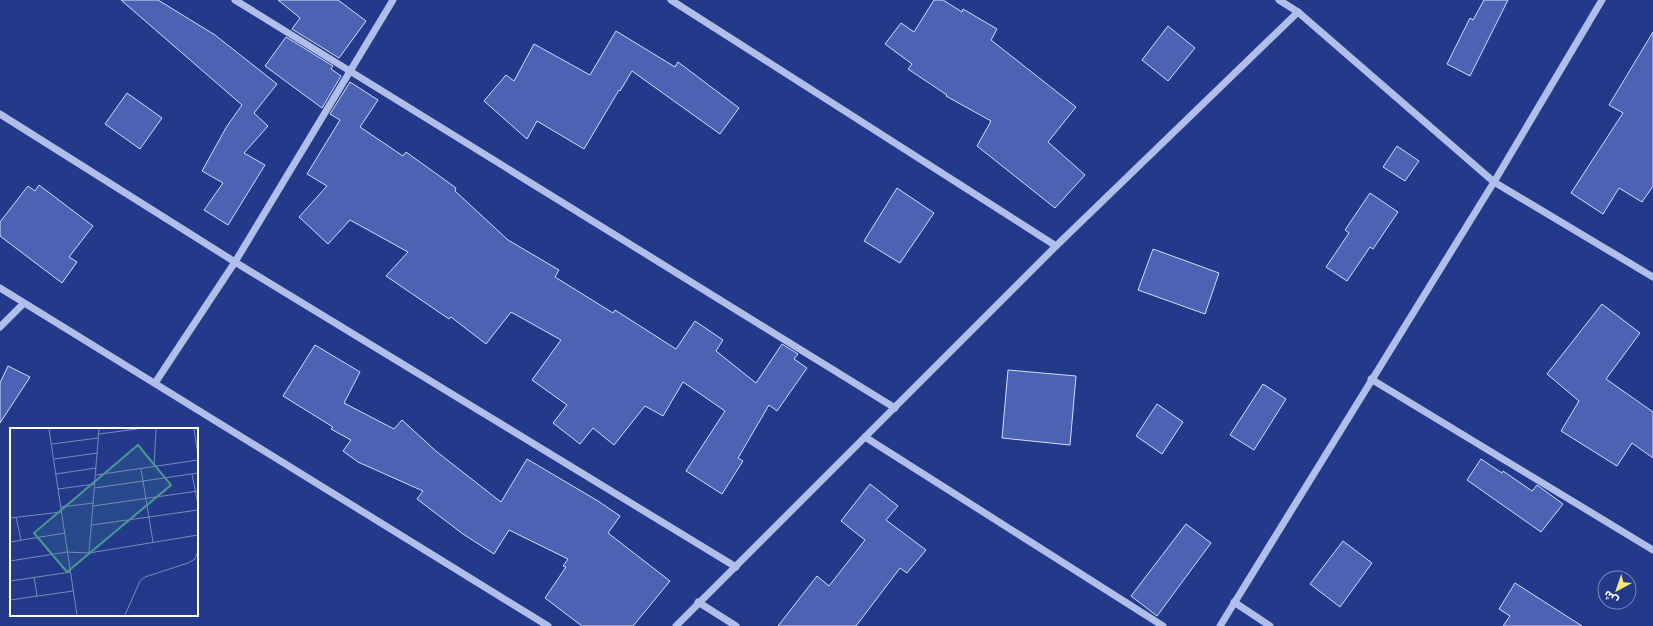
<svg xmlns="http://www.w3.org/2000/svg" width="1653" height="626" viewBox="0 0 1653 626" font-family="'Source Sans 3','Noto Sans Arabic',sans-serif">
  <rect width="100%" height="100%" fill="#233a8b"/>
  <g fill="#4b63b2" stroke="#d4ddf8">
    <polygon points="121,0 158,0 215,35 277,84 254,113 268,126 244,153 265,165 228,225 204,210 223,183 202,171 227,126 242,105"/>
    <polygon points="278,0 338,0 366,21 339,58 292,29 300,18"/>
    <polygon points="934,0 943,0 962,12 963,9 997,29 991,40 1076,107 1048,142 1085,175 1055,208 977,146 991,121 946,96 947,95 908,69 912,64 885,44 901,23 914,32"/>
    <polygon points="1484,0 1508,0 1470,76 1447,64 1470,18 1473,20"/>
    <polygon points="1168,26 1195,48 1168,81 1142,60"/>
    <polygon points="616,31 675,67 678,62 739,108 720,134 632,71 620,91 619,90 584,149 537,121 527,139 484,101 506,75 514,81 534,44 590,75"/>
    <polygon points="1653,32 1653,186 1642,202 1619,188 1603,214 1571,193 1623,113 1609,105"/>
    <polygon points="286,37 333,66 331,69 341,76 322,108 265,66"/>
    <polygon points="350,82 378,100 360,127 403,156 406,152 456,188 455,191 508,240 559,270 555,277 613,313 615,310 676,349 695,321 723,340 716,351 756,383 782,344 798,354 794,359 807,368 777,411 769,405 738,458 743,461 722,494 686,471 725,411 683,382 663,416 645,406 614,445 593,428 580,444 553,423 567,405 532,380 561,340 511,312 486,344 451,317 449,319 386,276 408,252 350,220 328,244 299,217 327,186 307,174 340,120 330,114"/>
    <polygon points="127,93 162,118 140,149 105,124"/>
    <polygon points="1397,146 1419,161 1405,181 1383,167"/>
    <polygon points="39,185 93,226 69,257 77,262 62,283 0,236 0,222 28,186 35,191"/>
    <polygon points="897,188 934,213 900,263 864,241"/>
    <polygon points="1370,193 1398,212 1373,249 1370,247 1347,281 1326,267 1349,233 1345,230"/>
    <polygon points="1153,249 1219,273 1205,314 1138,290"/>
    <polygon points="1602,304 1640,333 1606,379 1653,412 1653,458 1632,443 1617,466 1561,431 1579,401 1547,374"/>
    <polygon points="315,345 360,372 344,403 394,429 402,420 437,452 501,502 527,459 598,501 620,516 608,533 670,581 633,626 582,626 545,598 566,567 563,566 568,559 509,530 494,554 463,534 417,499 423,491 358,462 343,451 351,440 331,429 333,427 283,396"/>
    <polygon points="8,366 30,377 0,423 0,383"/>
    <polygon points="1008,370 1076,376 1070,445 1002,438"/>
    <polygon points="1263,384 1286,399 1254,450 1230,435"/>
    <polygon points="1157,404 1183,422 1162,454 1136,436"/>
    <polygon points="1481,459 1502,473 1503,471 1532,491 1537,485 1563,504 1541,532 1467,480"/>
    <polygon points="870,484 898,506 886,520 926,550 907,573 900,568 856,626 778,626 817,576 829,586 865,540 841,521"/>
    <polygon points="1186,524 1211,543 1157,616 1131,596"/>
    <polygon points="1343,541 1372,563 1340,607 1310,584"/>
    <polygon points="1515,583 1582,626 1503,626 1510,616 1499,609"/>
  </g>
  <g fill="none" stroke-linecap="round" stroke-linejoin="round">
    <g stroke="#b0beea" stroke-width="7">
      <polyline points="235,0 895,408"/>
      <polyline points="671,0 1056,246"/>
      <polyline points="1279,0 1298,12 1494,182 1653,277"/>
      <polyline points="0,114 235,262 736,567"/>
      <polyline points="0,288 548,626"/>
      <polyline points="0,327 23,304"/>
      <polyline points="1371,379 1653,550"/>
      <polyline points="155,383 235,262 393,0"/>
      <polyline points="865,437 1163,626"/>
      <polyline points="698,602 736,626"/>
      <polyline points="1234,602 1270,626"/>
      <polyline points="676,626 1056,246 1298,12"/>
      <polyline points="1220,626 1494,182 1602,0"/>
    </g>
  </g>
  <g transform="translate(10 428)">
    <rect width="188" height="188" fill="#233a8b"/>
    <path fill="none" stroke="#7b89b9" stroke-width="1" d="M39 1 67 187M184 1 188 27M89 6 127 1M42 16 88 10M44 31 88 25M144 39 146 1M131 41 143 114M46 46 86 40M182 46 188 76M86 47 188 32M85 60 188 45M48 61 85 56M83 78 188 63M51 79 84 75M6 89 11 112M0 90 51 84M82 97 188 82M0 114 55 105M188 124V110M79 125 89 1M0 133 57 124 79 125 188 107M24 149 27 168M0 153 61 144M0 172 63 163M115 187 130 153 135 149 178 135 185 131 188 123"/>
    <path fill="#4b9892" fill-opacity="0.15" stroke="#4b9892" stroke-width="2" d="M128 17 161 57 57 144 24 105Z"/>
    <rect width="188" height="188" fill="none" stroke="#fff" stroke-width="2"/>
  </g>
  <g transform="translate(1617 590) rotate(220)"><circle r="19" fill="#233a8b" stroke="#7b89b9"/>
  <path d="M0-3L7 15L0 10L-7 15Z" fill="#f6ec72"/>
  <text y="-6" font-size="11" font-weight="bold" text-anchor="middle" fill="#ffffff">ش</text>
  </g>
</svg>
